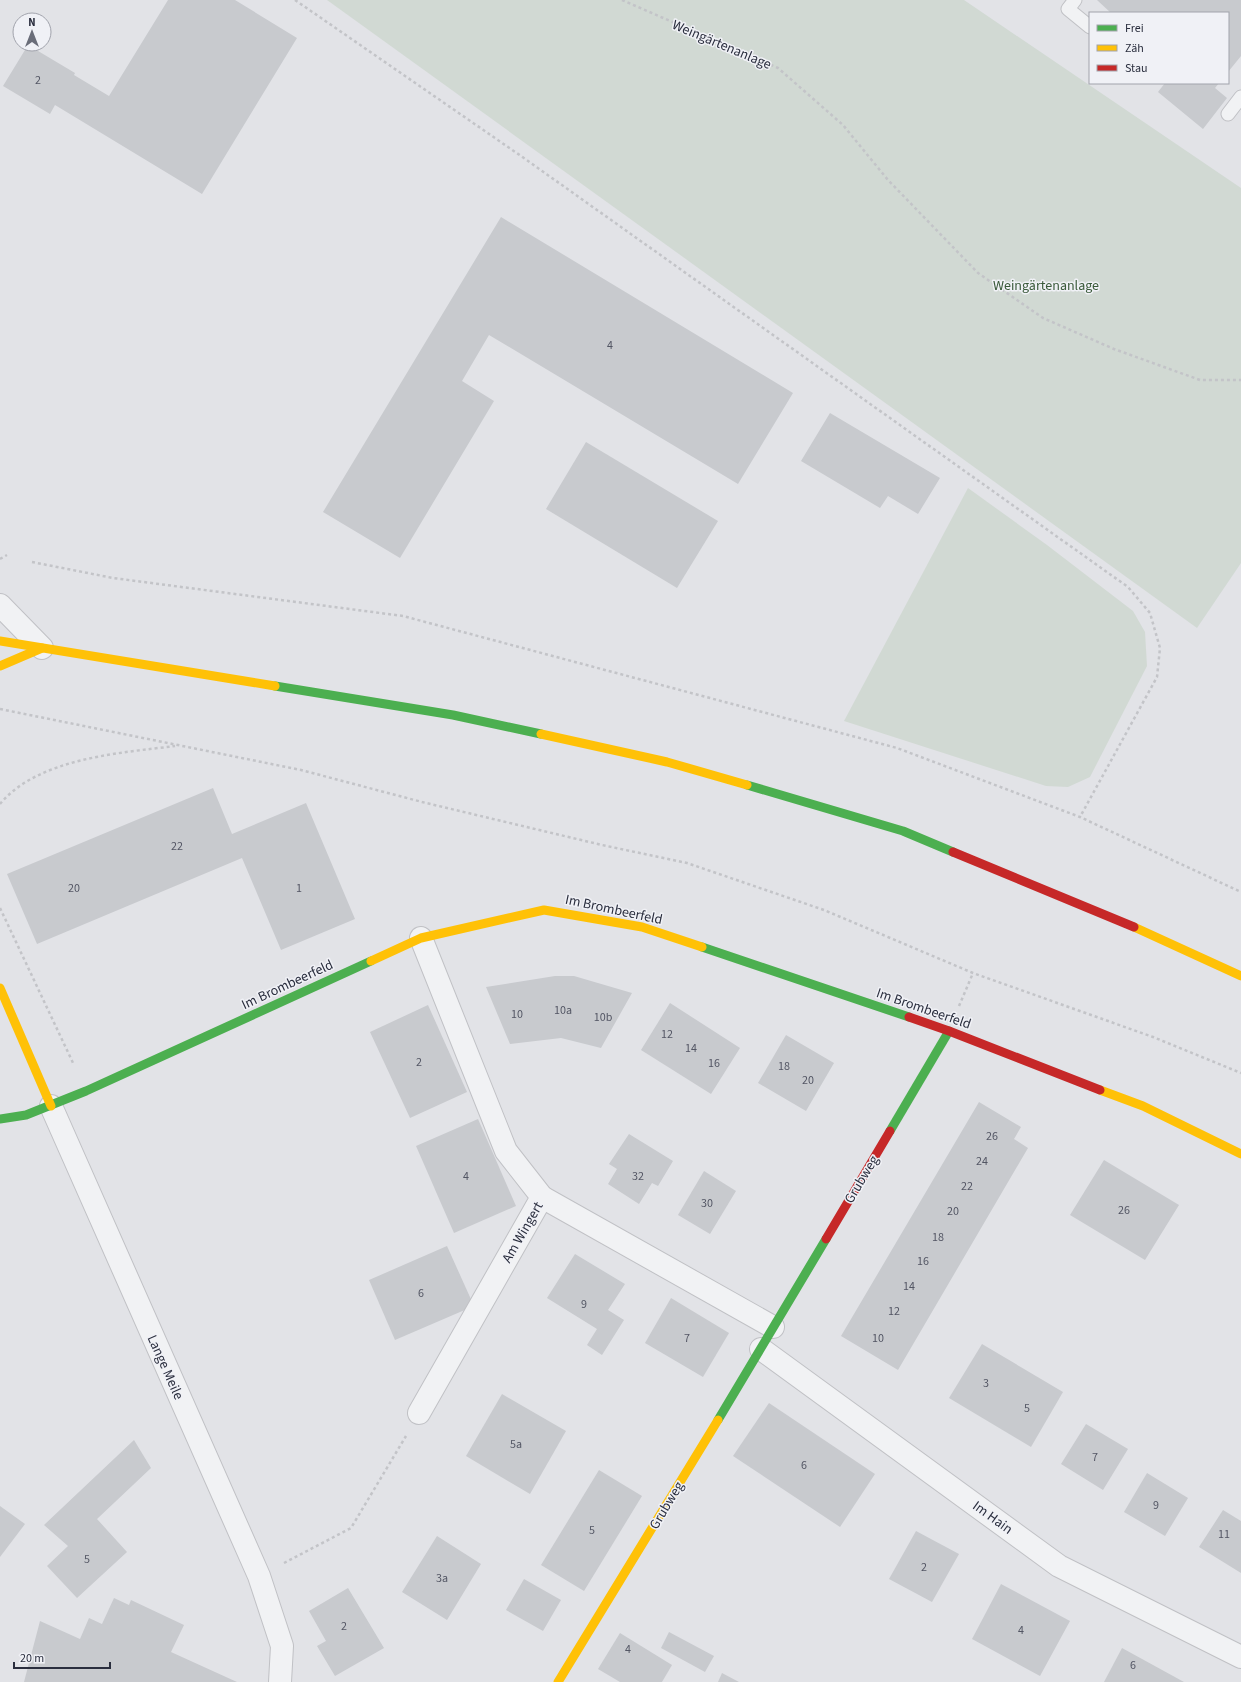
<svg xmlns="http://www.w3.org/2000/svg" width="1241" height="1682" viewBox="0 0 1241 1682" font-family="'Source Sans 3',sans-serif">
  <rect width="100%" height="100%" fill="#e2e3e7"/>
  <g fill="#d1d9d3">
    <polygon points="327,0 964,0 1241,188 1241,563 1197,628"/>
    <polygon points="968,488 1047,545 1133,611 1145,632 1147,666 1090,777 1068,787 1046,786 844,721"/>
  </g>
  <g fill="#c8cace">
    <polygon points="168,0 235,0 297,38 202,194 55,105 50,114 3,86 28,45 75,73 74,75 109,96"/>
    <polygon points="1097,0 1241,0 1241,56 1228,72 1228,13 1111,13"/>
    <polygon points="1165,83 1219,83 1215,88 1227,98 1203,129 1158,92"/>
    <polygon points="501,217 793,393 738,484 489,335 462,381 494,401 400,558 323,512"/>
    <polygon points="830,413 940,478 918,514 888,496 880,508 801,461"/>
    <polygon points="586,442 718,521 677,588 546,509"/>
    <polygon points="213,788 232,834 306,803 355,919 281,950 242,858 37,944 7,874"/>
    <polygon points="555,976 574,976 632,993 601,1048 561,1038 510,1044 486,987"/>
    <polygon points="670,1003 740,1048 711,1094 641,1050"/>
    <polygon points="428,1005 467,1092 410,1118 370,1032"/>
    <polygon points="786,1035 834,1063 806,1111 758,1083"/>
    <polygon points="979,1102 1021,1127 1014,1139 1028,1148 898,1370 841,1336"/>
    <polygon points="478,1119 516,1206 454,1233 416,1146"/>
    <polygon points="629,1134 673,1161 658,1186 652,1183 639,1204 608,1184 617,1169 609,1164"/>
    <polygon points="1104,1160 1179,1205 1145,1260 1070,1215"/>
    <polygon points="704,1171 736,1191 710,1234 678,1215"/>
    <polygon points="447,1246 474,1306 395,1340 369,1280"/>
    <polygon points="575,1254 625,1284 608,1310 624,1320 602,1355 587,1345 597,1329 547,1298"/>
    <polygon points="671,1298 729,1333 703,1377 645,1343"/>
    <polygon points="982,1344 1063,1392 1031,1447 949,1398"/>
    <polygon points="502,1394 566,1431 530,1494 466,1456"/>
    <polygon points="769,1403 875,1474 840,1527 733,1456"/>
    <polygon points="1086,1424 1128,1449 1103,1490 1061,1464"/>
    <polygon points="134,1440 151,1468 97,1519 127,1552 77,1598 47,1566 68,1546 44,1525"/>
    <polygon points="599,1470 642,1496 584,1591 541,1565"/>
    <polygon points="1147,1473 1188,1498 1165,1536 1124,1512"/>
    <polygon points="0,1506 25,1524 0,1557"/>
    <polygon points="1223,1510 1241,1521 1241,1573 1199,1547"/>
    <polygon points="916,1531 959,1554 932,1602 889,1579"/>
    <polygon points="437,1536 481,1564 447,1620 402,1592"/>
    <polygon points="524,1579 561,1600 543,1631 506,1610"/>
    <polygon points="1001,1584 1070,1621 1040,1676 972,1639"/>
    <polygon points="348,1588 384,1648 335,1676 317,1646 326,1641 309,1611"/>
    <polygon points="114,1598 129,1605 131,1600 184,1625 171,1652 237,1682 24,1682 40,1621 80,1639 89,1618 102,1624"/>
    <polygon points="669,1632 714,1656 705,1672 661,1648"/>
    <polygon points="620,1633 672,1665 662,1682 620,1682 598,1669"/>
    <polygon points="1122,1648 1184,1682 1104,1682"/>
    <polygon points="722,1673 739,1682 718,1682"/>
  </g>
  <g fill="none" stroke-linecap="round" stroke-linejoin="round">
    <defs>
      <g id="lane">
        <polyline points="1075,0 1068,9 1090,27"/>
        <polyline points="1228,114 1241,97"/>
      </g>
      <g id="street">
        <polyline points="0,605 42,648"/>
        <polyline points="51,1106 259,1576 282,1646 280,1682"/>
        <polyline points="542,1197 773,1327"/>
        <polyline points="761,1349 1059,1566 1241,1657"/>
        <polyline points="419,1413 542,1197 506,1151 421,938"/>
      </g>
    </defs>
    <use href="#lane" stroke="#c0c1c5" stroke-width="15"/>
    <use href="#street" stroke="#c0c1c5" stroke-width="24"/>
    <g stroke="#c3c4c8" stroke-width="2.5" stroke-dasharray="3 3" stroke-linecap="butt">
      <polyline points="295,0 521,156 1128,587 1150,613 1160,648 1157,677 1080,817"/>
      <polyline points="622,0 778,68 843,125 888,180 978,273 1043,318 1114,349 1200,380 1241,380"/>
      <polyline points="0,559 7,555"/>
      <polyline points="32,562 113,578 403,616 897,748 1080,817 1241,892"/>
      <polyline points="0,709 301,770 422,802 602,845 687,863 824,910 973,973 1153,1037 1241,1073"/>
      <path d="M0 804C38 758 120 753 175 746"/>
      <polyline points="0,908 74,1065"/>
      <polyline points="959,1006 973,973"/>
      <polyline points="284,1563 351,1528 406,1436"/>
    </g>
    <use href="#lane" stroke="#f1f2f4" stroke-width="13"/>
    <use href="#street" stroke="#f1f2f4" stroke-width="22"/>
    <g stroke="#4caf50" stroke-width="9">
      <polyline points="275,686 453,715 541,734"/>
      <polyline points="747,785 903,831 953,852"/>
      <polyline points="702,947 909,1017"/>
      <polyline points="0,1119 26,1115 86,1091 371,961"/>
      <polyline points="890,1131 949,1031"/>
      <polyline points="718,1420 826,1239"/>
    </g>
    <g stroke="#ffc107" stroke-width="9">
      <polyline points="0,641 275,686"/>
      <polyline points="0,666 42,648"/>
      <polyline points="541,734 667,762 747,785"/>
      <polyline points="1134,927 1241,976"/>
      <polyline points="371,961 421,938 544,910 642,927 702,947"/>
      <polyline points="0,988 51,1106"/>
      <polyline points="1100,1090 1143,1106 1241,1154"/>
      <polyline points="558,1682 718,1420"/>
    </g>
    <g stroke="#c62828" stroke-width="9">
      <polyline points="953,852 1134,927"/>
      <polyline points="909,1017 949,1031 1100,1090"/>
      <polyline points="826,1239 890,1131"/>
    </g>
  </g>
  <g text-anchor="middle" stroke-width="3" stroke-linejoin="round" paint-order="stroke">
    <g font-size="12" fill="#535664">
      <text x="38" y="84">2</text>
      <text x="610" y="349">4</text>
      <text x="177" y="850">22</text>
      <text x="74" y="892">20</text>
      <text x="299" y="892">1</text>
      <text x="563" y="1014">10a</text>
      <text x="517" y="1018">10</text>
      <text x="603" y="1021">10b</text>
      <text x="667" y="1038">12</text>
      <text x="691" y="1052">14</text>
      <text x="419" y="1066">2</text>
      <text x="714" y="1067">16</text>
      <text x="784" y="1070">18</text>
      <text x="808" y="1084">20</text>
      <text x="992" y="1140">26</text>
      <text x="982" y="1165">24</text>
      <text x="466" y="1180">4</text>
      <text x="638" y="1180">32</text>
      <text x="967" y="1190">22</text>
      <text x="707" y="1207">30</text>
      <text x="1124" y="1214">26</text>
      <text x="953" y="1215">20</text>
      <text x="938" y="1241">18</text>
      <text x="923" y="1265">16</text>
      <text x="909" y="1290">14</text>
      <text x="421" y="1297">6</text>
      <text x="584" y="1308">9</text>
      <text x="894" y="1315">12</text>
      <text x="687" y="1342">7</text>
      <text x="878" y="1342">10</text>
      <text x="986" y="1387">3</text>
      <text x="1027" y="1412">5</text>
      <text x="516" y="1448">5a</text>
      <text x="1095" y="1461">7</text>
      <text x="804" y="1469">6</text>
      <text x="1156" y="1509">9</text>
      <text x="592" y="1534">5</text>
      <text x="1224" y="1538">11</text>
      <text x="87" y="1563">5</text>
      <text x="924" y="1571">2</text>
      <text x="442" y="1582">3a</text>
      <text x="344" y="1630">2</text>
      <text x="1021" y="1634">4</text>
      <text x="628" y="1653">4</text>
      <text x="1133" y="1669">6</text>
    </g>
    <g font-size="14" fill="#2a2e3e" stroke="#f0f1f6">
      <text transform="translate(722 44) rotate(23)" y="5">Weingärtenanlage</text>
      <text transform="translate(614 909) rotate(12)" y="5">Im Brombeerfeld</text>
      <text transform="translate(287 984) rotate(-25)" y="5">Im Brombeerfeld</text>
      <text transform="translate(924 1008) rotate(19)" y="5">Im Brombeerfeld</text>
      <text transform="translate(861 1179) rotate(-59)" y="5">Grubweg</text>
      <text transform="translate(522 1232) rotate(-60)" y="5">Am Wingert</text>
      <text transform="translate(166 1367) rotate(66)" y="5">Lange Meile</text>
      <text transform="translate(666 1505) rotate(-59)" y="5">Grubweg</text>
      <text transform="translate(993 1517) rotate(36)" y="5">Im Hain</text>
    </g>
    <g font-size="14" fill="#395939" stroke="#f0f1f6">
      <text x="1046" y="290">Weingärtenanlage</text>
    </g>
  </g>
  <rect x="1089" y="12" width="140" height="72" fill="#f0f1f6" stroke="#a1a3ac"/>
  <rect x="1097" y="25" width="20" height="6" fill="#4caf50" stroke="#a1a3ac"/>
  <text x="1125" y="32" font-size="12" fill="#2a2e3e">Frei</text>
  <rect x="1097" y="45" width="20" height="6" fill="#ffc107" stroke="#a1a3ac"/>
  <text x="1125" y="52" font-size="12" fill="#2a2e3e">Zäh</text>
  <rect x="1097" y="65" width="20" height="6" fill="#c62828" stroke="#a1a3ac"/>
  <text x="1125" y="72" font-size="12" fill="#2a2e3e">Stau</text>
  <g transform="translate(32 32)"><circle r="19" fill="#f0f1f6" stroke="#a1a3ac"/>
  <path d="M0-3L7 15L0 10L-7 15Z" fill="#6a6d79"/>
  <text y="-6" font-size="11" font-weight="bold" text-anchor="middle" fill="#2a2e3e">N</text>
  </g>
  <path d="M14 1662v6h96v-6" fill="none" stroke="#2a2e3e" stroke-width="2"/>
  <text x="20" y="1662" font-size="12" fill="#2a2e3e" stroke="#f0f1f6" stroke-width="3" paint-order="stroke">20 m</text>
</svg>
